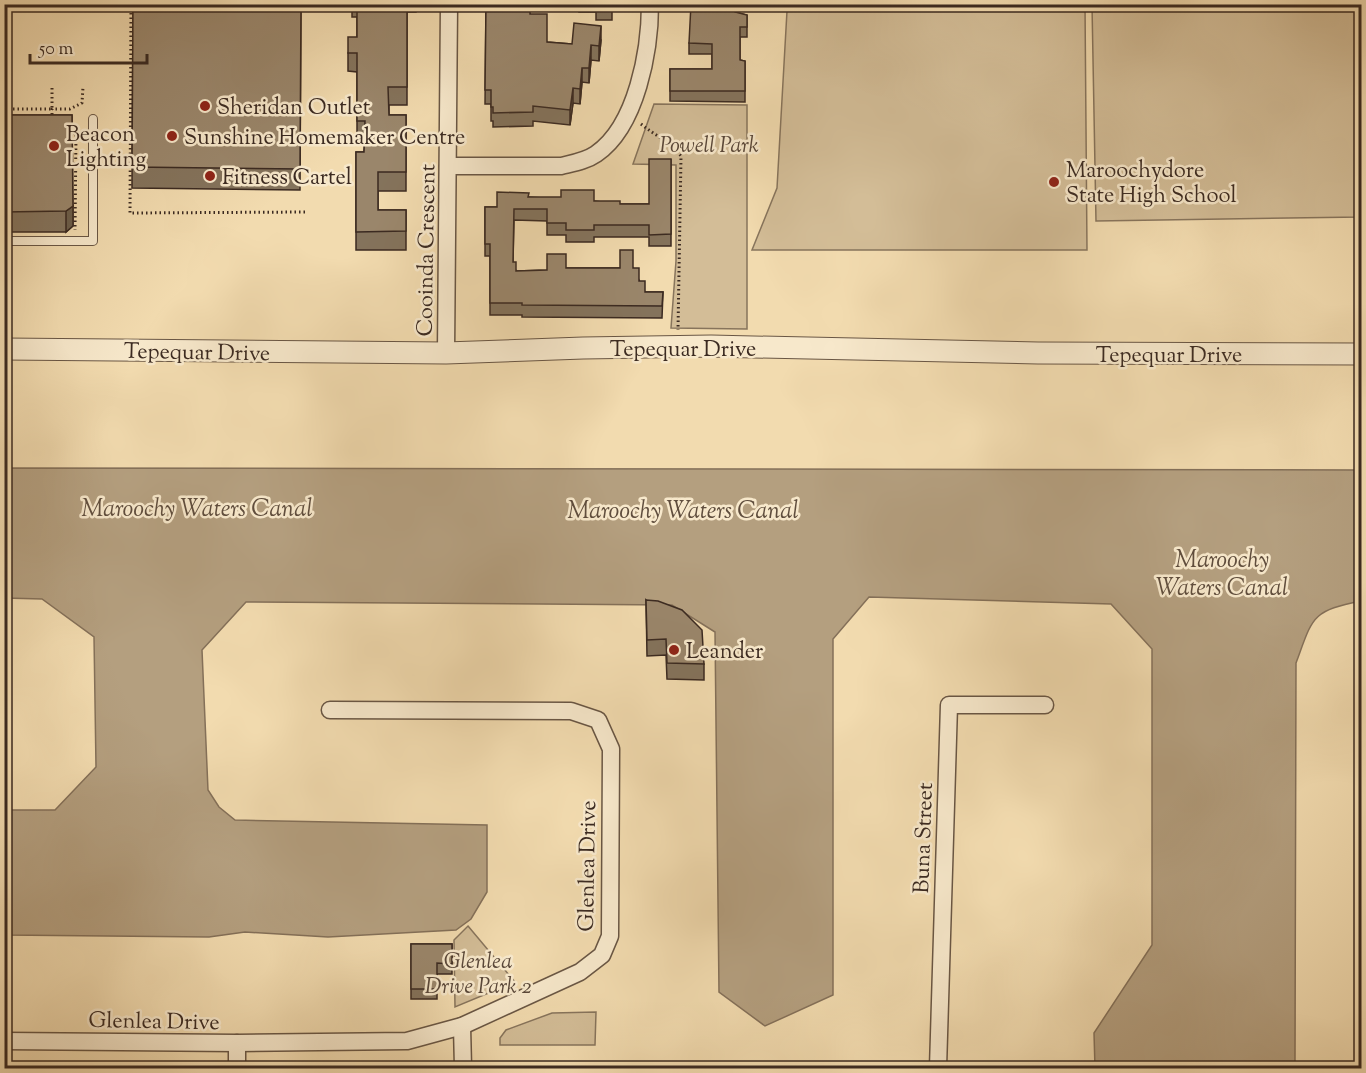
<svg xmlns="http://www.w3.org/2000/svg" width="1366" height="1073" viewBox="0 0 1366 1073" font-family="'Sorts Mill Goudy',serif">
  <rect width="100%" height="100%" fill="#f2dbaf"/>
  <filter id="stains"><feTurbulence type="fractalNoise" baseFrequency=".00333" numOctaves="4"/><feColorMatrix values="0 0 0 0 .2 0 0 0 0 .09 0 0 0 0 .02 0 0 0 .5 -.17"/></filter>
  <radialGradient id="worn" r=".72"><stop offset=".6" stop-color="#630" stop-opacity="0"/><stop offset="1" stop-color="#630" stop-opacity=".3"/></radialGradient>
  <g fill="#d3bd97" stroke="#87745c" stroke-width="1.5">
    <polygon points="777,5 1085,5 1087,250 752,250 777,188 787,11"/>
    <polygon points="1092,5 1361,5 1361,217 1096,221"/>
    <polygon points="654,104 747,105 747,329 671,328 676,261 676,165 633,164"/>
    <polygon points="468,926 515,982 455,1007 454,940"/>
    <polygon points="596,1012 595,1045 500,1045 500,1038 506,1030 552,1013"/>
  </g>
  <path fill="#b49f7f" stroke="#847059" stroke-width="1.5" d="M5 468 1361 470V601C1311 611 1313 617 1296 663L1295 1061 1291 1068H1095L1094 1033 1152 945V649L1111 604 869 597 833 639V995L765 1026 719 992 715 632 672 605 246 602 202 650 208 790 219 807 235 820 487 825V892L471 919 456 930 328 937 245 932 209 937 5 935V810H55L96 767 94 637 42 599 5 598Z"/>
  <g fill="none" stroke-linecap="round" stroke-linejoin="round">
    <defs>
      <polyline id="service" points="4,241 93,241 93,119"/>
      <g id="minor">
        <path d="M448 166H561C573 163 586 161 596 154 637 126 650 50 650 4"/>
        <polyline points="446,353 449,4"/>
        <polyline points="462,1026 463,1068"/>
        <polyline points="4,1041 237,1043 407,1041 462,1026 580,972 602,955 610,936 611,749 598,720 571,711 330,710"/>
        <polyline points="237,1043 237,1068"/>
        <polyline points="938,1068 949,705 1045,705"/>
      </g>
      <polyline id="tertiary" points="4,349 446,353 583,348 711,346 1038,353 1362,354"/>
    </defs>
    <use href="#service" stroke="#695644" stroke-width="10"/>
    <use href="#minor" stroke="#695644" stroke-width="19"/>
    <use href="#tertiary" stroke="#695644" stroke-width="23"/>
    <g stroke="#3b2a21" stroke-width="3" stroke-dasharray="1.5 3" stroke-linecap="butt">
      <polyline points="131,4 130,213 306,212"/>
      <polyline points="4,109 52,109 52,87"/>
      <polyline points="52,119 52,109 70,109 82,103 83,87"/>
      <path d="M641 124C657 137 668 140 681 156L678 330"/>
      <polyline points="69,133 76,133 75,230"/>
    </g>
    <use href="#service" stroke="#f7e8cb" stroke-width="8"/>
    <use href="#minor" stroke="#f7e8cb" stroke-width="16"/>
    <use href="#tertiary" stroke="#f7e8cb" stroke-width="21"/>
  </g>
  <g fill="#84735c" stroke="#3b2a21" stroke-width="1.5">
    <polygon points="133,4 301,4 300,190 132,188"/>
    <polygon points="352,4 416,4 416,12 407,12 407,105 389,105 389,115 406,115 406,191 378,191 378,210 406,210 406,250 356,250 356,152 364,152 365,139 357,139 357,72 348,71 348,53 357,37 357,17 352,17"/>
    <polygon points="486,4 530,14 547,42 572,44 601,40 599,61 591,60 589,83 582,82 580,104 573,103 570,125 533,121 533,126 493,127 493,121 491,121 491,104 485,104"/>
    <polygon points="574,4 612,4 612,20 596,20 596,12 579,12 579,8 574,8"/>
    <polygon points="735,12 747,15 747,37 740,37 740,60 745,61 745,102 670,101 670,69 712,69 712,54 689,54 689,43"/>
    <polygon points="4,115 72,115 73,226 66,232 4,232"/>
    <polygon points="671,159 671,246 649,246 649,237 594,237 594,242 566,242 566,235 547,235 547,221 514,220 513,262 516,271 547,270 566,268 633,268 645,292 663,292 662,318 522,317 522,315 490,315 490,256 485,256 485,207 497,207 528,197 594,201 620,204 649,204"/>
    <polygon points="646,600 704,664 704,680 667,679 666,655 647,656"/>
    <polygon points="411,944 452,944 452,974 437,974 437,999 411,999"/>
  </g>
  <g fill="#6c5e4b" stroke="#3b2a21" stroke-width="1.5">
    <polygon points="601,26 601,40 599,61 599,46"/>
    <polygon points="591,45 591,60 589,83 589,68"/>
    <polygon points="582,68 582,82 580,104 580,89"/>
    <polygon points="573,88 573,103 570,125 570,110"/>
    <polygon points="73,206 73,226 66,232 66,211"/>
  </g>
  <g fill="#9a866b" stroke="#3b2a21" stroke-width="1.5">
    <polygon points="133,4 301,4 300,169 132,167"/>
    <polygon points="357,4 407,4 407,87 388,87 389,115 406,115 406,172 378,172 378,210 406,210 406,231 356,232 356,152 364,152 365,121 357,121 357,53 348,53 348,37 357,37"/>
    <polygon points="486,4 530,4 530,14 547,14 547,42 572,44 574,23 601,26 599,46 591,45 589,68 582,68 580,89 573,88 570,110 533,106 533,112 493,113 493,107 491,107 491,90 485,90"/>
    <polygon points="596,4 612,4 612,10 596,9"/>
    <polygon points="691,4 735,4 735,12 747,15 747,27 740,27 740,60 745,61 745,91 670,91 670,69 712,69 712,44 689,43"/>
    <polygon points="4,115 72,115 73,206 66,211 4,212"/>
    <polygon points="649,159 671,159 671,234 649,235 649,225 594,225 594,230 566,230 566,223 547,223 547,209 514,209 513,262 516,262 516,271 547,270 547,254 566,254 566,268 620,268 620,250 633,250 633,268 639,268 639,281 645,281 645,292 663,292 662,306 522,305 522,303 490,303 490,244 485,244 485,207 497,207 497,192 529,193 528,197 561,197 561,190 594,190 594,201 620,201 620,204 649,204"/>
    <polygon points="646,600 658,601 682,610 702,630 704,664 667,663 666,639 647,640"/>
    <polygon points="411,944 452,944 452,964 437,963 437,989 411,989"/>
  </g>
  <g fill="#8f2418" stroke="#f7e8cb" stroke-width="2">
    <circle cx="205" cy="106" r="6"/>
    <circle cx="172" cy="136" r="6"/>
    <circle cx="54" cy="146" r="6"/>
    <circle cx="210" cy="176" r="6"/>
    <circle cx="1054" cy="182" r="6"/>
    <circle cx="674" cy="650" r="6"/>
  </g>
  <g text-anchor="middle" stroke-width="5" stroke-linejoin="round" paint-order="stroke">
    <g font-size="22" fill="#3b2a21" stroke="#f7e8cb" text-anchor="start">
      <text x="217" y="114">Sheridan Outlet</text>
      <text x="66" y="141">Beacon<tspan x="66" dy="25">Lighting</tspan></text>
      <text x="184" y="144">Sunshine Homemaker Centre</text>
      <text x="1066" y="177">Maroochydore<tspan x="1066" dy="25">State High School</tspan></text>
      <text x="222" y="184">Fitness Cartel</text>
      <text x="686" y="658">Leander</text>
    </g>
    <g font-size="22" font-style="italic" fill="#594739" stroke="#f7e8cb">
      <text x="709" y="152">Powell Park</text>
      <text x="478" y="968">Glenlea<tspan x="478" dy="25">Drive Park 2</tspan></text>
    </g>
    <g font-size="22" fill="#3b2a21" stroke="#f7e8cb">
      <text transform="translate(425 250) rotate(-89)" y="8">Cooinda Crescent</text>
      <text x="683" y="356">Tepequar Drive</text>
      <text transform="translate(197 351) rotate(1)" y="8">Tepequar Drive</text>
      <text x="1169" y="362">Tepequar Drive</text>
      <text transform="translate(922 838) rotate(-88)" y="8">Buna Street</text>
      <text transform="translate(586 866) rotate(-89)" y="8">Glenlea Drive</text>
      <text transform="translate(154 1020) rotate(1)" y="8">Glenlea Drive</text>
    </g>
    <g font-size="24" font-style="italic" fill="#5f4d3d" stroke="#f7e8cb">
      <text x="197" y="516">Maroochy Waters Canal</text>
      <text x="683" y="518">Maroochy Waters Canal</text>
      <text x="1222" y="567">Maroochy<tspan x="1222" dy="28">Waters Canal</tspan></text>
    </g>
  </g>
  <rect width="1366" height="1073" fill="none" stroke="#f2dbaf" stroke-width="24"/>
  <rect x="6" y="6" width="1354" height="1061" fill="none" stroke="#3b2a21" stroke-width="3"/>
  <rect x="12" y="12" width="1342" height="1049" fill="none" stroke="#3b2a21" stroke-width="1.5"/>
  <path d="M30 54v9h117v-9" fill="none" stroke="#3b2a21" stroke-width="3"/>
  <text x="39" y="54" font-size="18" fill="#3b2a21" stroke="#f7e8cb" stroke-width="4.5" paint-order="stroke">50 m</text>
  <rect width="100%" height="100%" filter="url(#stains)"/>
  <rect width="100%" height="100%" fill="url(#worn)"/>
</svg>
